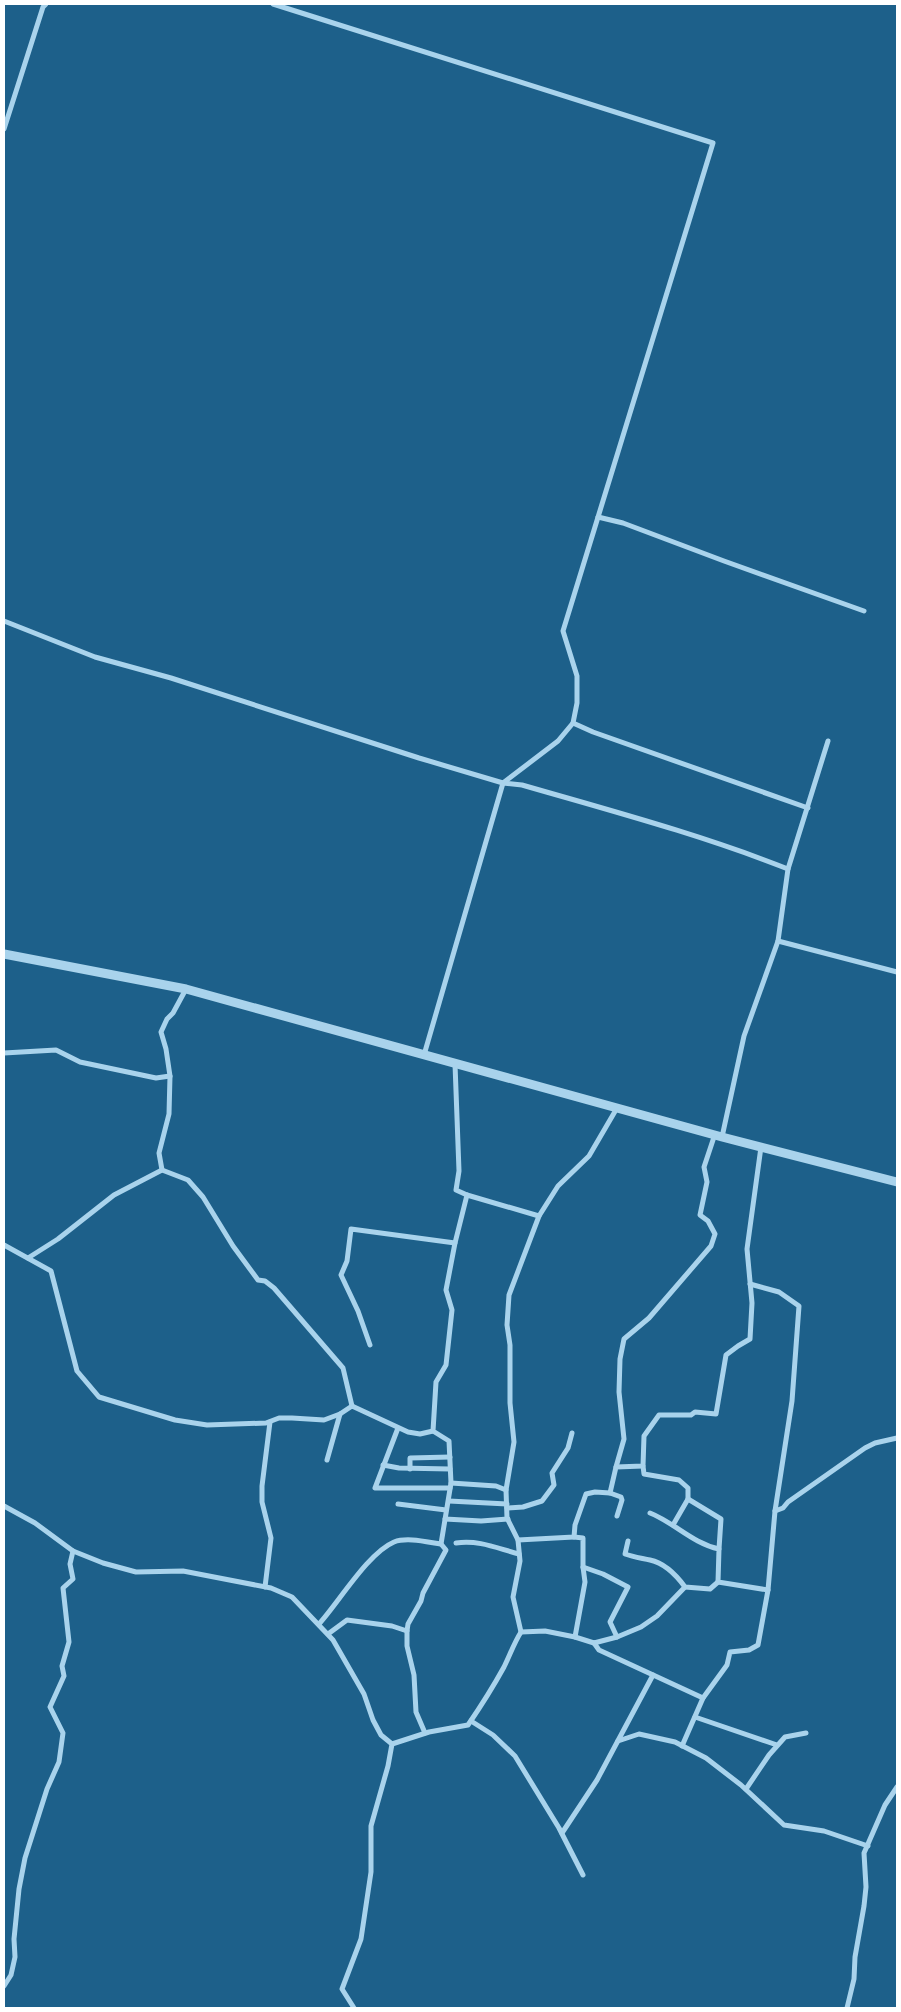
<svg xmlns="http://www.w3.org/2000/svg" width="901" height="2012" viewBox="0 0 901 2012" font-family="'Source Sans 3',sans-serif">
  <rect width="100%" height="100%" fill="#1d608a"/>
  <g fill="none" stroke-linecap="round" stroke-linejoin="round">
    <g stroke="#a9d3ec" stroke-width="5">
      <polyline points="273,4 713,143 563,631 577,676 577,703 573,723 558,741 503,783 424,1055"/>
      <polyline points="4,129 43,7 46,4"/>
      <polyline points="598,517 623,523 724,561 864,611"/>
      <path d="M4 621 95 657 171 678 419 758 503 783 522 785C612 811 702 835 788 869"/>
      <polyline points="573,723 593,732 808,808"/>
      <polyline points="778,941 897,972"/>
      <polyline points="4,1053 56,1050 80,1062 156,1078 170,1076"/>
      <polyline points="455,1064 459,1171 456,1190 467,1195 539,1216 558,1186 589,1156 617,1108"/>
      <polyline points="722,1137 744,1036 778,941 788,869 828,741"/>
      <polyline points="162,1170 159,1153 169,1114 170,1076 166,1049 161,1032 167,1019 173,1013 186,989"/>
      <polyline points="4,1245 51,1271 77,1371 99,1397 175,1420 207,1425 266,1423 279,1418 292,1418 324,1420 340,1414 352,1406 408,1432 420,1434 433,1431"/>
      <polyline points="28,1258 58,1239 114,1195 162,1170 188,1180 203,1197 233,1246 258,1280 265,1281 274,1288 343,1368 352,1406"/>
      <polyline points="370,1345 358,1311 341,1275 347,1261 351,1229 455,1243"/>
      <polyline points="398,1428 375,1488 450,1488"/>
      <polyline points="327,1460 340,1414"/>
      <polyline points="383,1465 399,1468 450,1469"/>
      <polyline points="643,1466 644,1474 679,1480 688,1488 688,1499"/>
      <polyline points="616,1467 624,1439 619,1392 620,1359 624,1339 649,1318 711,1246 715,1234 708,1221 700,1215 707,1182 704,1167 715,1134"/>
      <polyline points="410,1469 410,1458 450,1457"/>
      <polyline points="451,1483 496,1486 506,1490"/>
      <polyline points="610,1493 621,1497 622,1500 617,1516"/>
      <polyline points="449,1501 507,1504"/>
      <polyline points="398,1504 446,1510"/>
      <polyline points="4,1506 35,1523 73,1551 103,1563 136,1572 183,1571 271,1588 292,1597 333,1640 364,1694 373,1720 381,1735 392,1744 388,1766 371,1826 371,1872 361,1939 342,1989 354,2008"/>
      <polyline points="507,1508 523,1507 542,1501 554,1485 552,1473 568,1448 572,1433"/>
      <polyline points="775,1511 783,1508 788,1502 865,1448 875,1443 897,1438"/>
      <path d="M650 1513C675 1523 692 1543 719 1549L718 1582 768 1590"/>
      <polyline points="445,1519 481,1521 508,1519"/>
      <polyline points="673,1525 688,1499 721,1519 719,1549"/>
      <polyline points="574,1537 583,1538 583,1567 585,1582 575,1637"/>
      <polyline points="518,1540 574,1537 575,1525 586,1494 595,1492 610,1493 616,1467 643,1466 644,1436 659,1415 691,1415 695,1412 716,1414 726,1355 738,1346 750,1339 752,1303 747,1249 761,1147"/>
      <path d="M628 1541 625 1554C633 1557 641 1558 650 1560 664 1563 677 1576 685 1587L710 1589 718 1582"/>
      <path d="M456 1543C480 1540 496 1548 519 1554"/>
      <polyline points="583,1567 603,1574 628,1587 610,1622 617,1637"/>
      <polyline points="265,1587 271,1538 262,1502 262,1486 270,1422"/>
      <path d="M319 1624C339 1602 368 1553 394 1542 407 1537 427 1542 441 1544L451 1483 449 1441 433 1431 436 1382 446 1365 452 1310 446 1290 455 1243 467 1195"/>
      <polyline points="521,1632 545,1631 575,1637 594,1643 617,1637 641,1627 657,1616 685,1587"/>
      <polyline points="328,1634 347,1620 392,1626 407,1631"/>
      <polyline points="594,1643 599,1650 703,1698"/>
      <polyline points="695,1717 777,1745"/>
      <polyline points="471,1721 493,1735 515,1756 559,1828 583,1875"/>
      <polyline points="425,1733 416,1712 414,1675 407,1646 407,1631 408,1624 421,1601 423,1593 446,1550 441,1544"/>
      <polyline points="618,1741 639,1734 675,1742 706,1758 741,1785 784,1825 824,1831 868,1846"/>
      <path d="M392 1744 429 1732 468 1725C481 1706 493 1687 504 1667 510 1655 514 1643 521 1632L513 1597 520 1561 518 1540 507 1518 506 1490 514 1442 510 1403V1345L507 1325 509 1295 539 1216"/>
      <polyline points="682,1746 703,1698 727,1665 730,1652 749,1650 758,1645 768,1590 775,1511 792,1401 799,1306 779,1292 750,1284"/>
      <polyline points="746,1789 769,1755 785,1737 806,1733"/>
      <polyline points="562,1833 597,1780 653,1675"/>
      <polyline points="4,1986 11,1975 15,1957 14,1939 19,1889 25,1858 47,1789 59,1762 63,1733 50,1707 64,1676 62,1666 69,1642 63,1588 73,1579 70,1564 73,1551"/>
      <polyline points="847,2008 854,1979 855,1957 864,1906 866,1887 864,1853 885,1805 897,1787"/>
    </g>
    <polyline stroke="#a9d3ec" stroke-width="9" points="4,954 186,989 722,1137 897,1182"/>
  </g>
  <rect width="901" height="2012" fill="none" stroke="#ffffff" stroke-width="10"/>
</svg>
